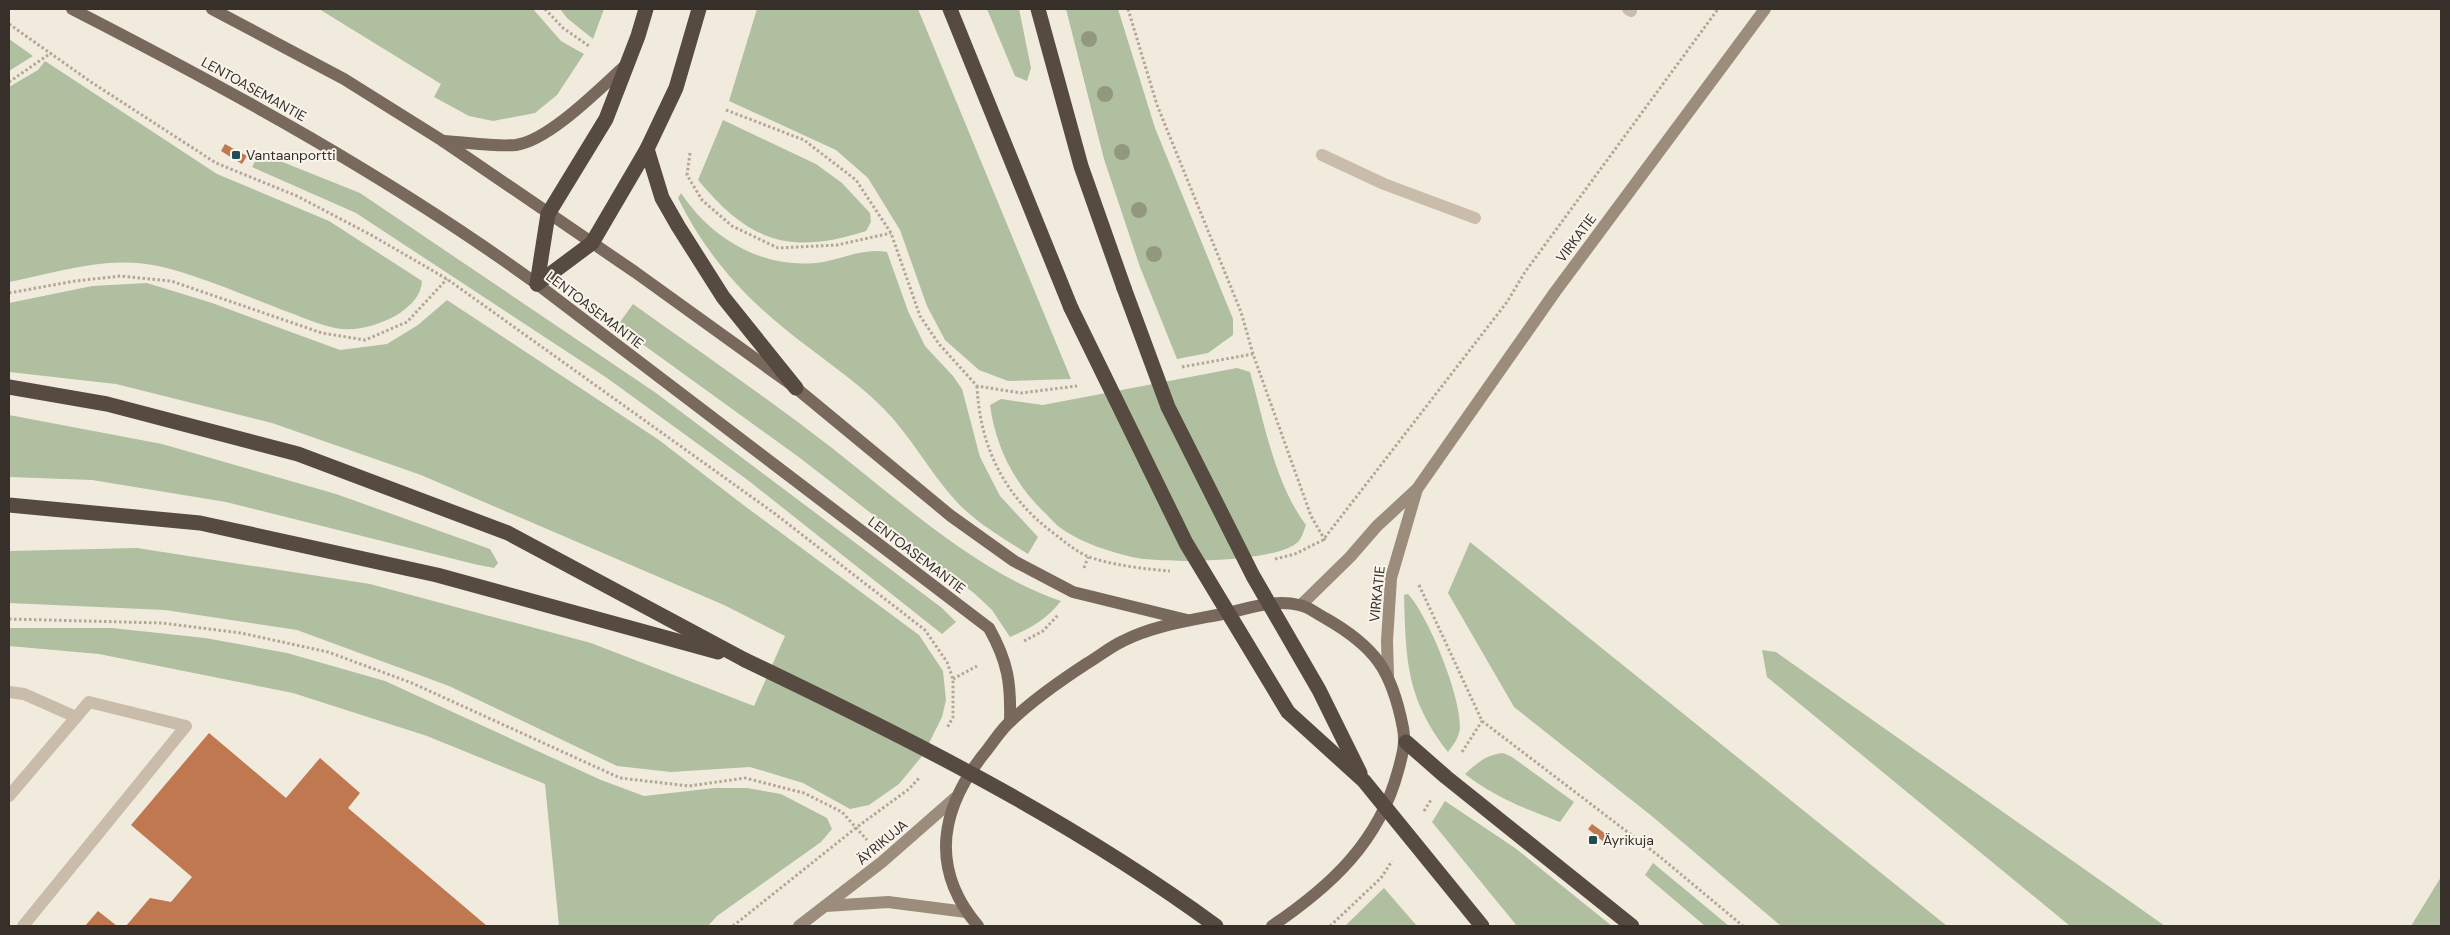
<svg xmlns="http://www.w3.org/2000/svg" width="2450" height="935" viewBox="0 0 2450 935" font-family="'DM Sans',sans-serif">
  <rect width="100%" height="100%" fill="#f1ebde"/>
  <g fill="#b0bf9f">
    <polygon points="319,9 533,9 561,41 584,54 557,95 535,113 493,121 469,116 434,97 441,84"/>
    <polygon points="560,9 604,9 593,39 567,18"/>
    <polygon points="757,9 918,9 1071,379 1008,381 979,370 945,340 927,306 900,230 868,178 836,150 729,101"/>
    <polygon points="987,9 1019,9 1031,68 1027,81 1015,76"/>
    <polygon points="1066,9 1118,9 1155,128 1233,319 1233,335 1208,353 1177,359 1140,267 1104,159"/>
    <polygon points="9,39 33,56 9,71"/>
    <path d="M45 61 217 174 329 221 422 281C421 296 412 304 400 313 385 323 360 331 342 329 323 327 305 318 288 312 248 297 199 275 158 266 107 255 59 272 9 282V87L38 70Z"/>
    <path d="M723 120 816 164 842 183 870 213 871 222 866 231C788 256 749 241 698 180Z"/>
    <polygon points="260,153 360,193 656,393 942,608 956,622 942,634 749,481 607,378 356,213 252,167"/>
    <path d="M681 193C712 240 766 271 823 262 844 258 865 248 887 252L908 311 925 346 953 376 962 389 980 457 1000 496 1038 537 1028 554C1003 538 976 523 955 500 929 471 910 435 883 408 853 378 818 356 785 329 741 294 703 250 678 198Z"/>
    <polygon points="147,283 212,303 340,350 387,344 418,325 447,300 659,440 746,507 919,635 943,671 946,700 942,717 923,755 899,784 869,805 850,809 803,783 750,767 671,772 617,766 449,686 297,630 165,610 9,603 9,551 137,548 370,584 591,643 754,706 785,636 724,605 421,475 272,423 116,384 9,372 9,303 92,286"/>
    <path d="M633 304C699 351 767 398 832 448 901 502 978 573 1061 601 1047 619 1031 628 1010 637L992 610 975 594 800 458 634 338 620 322Z"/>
    <path d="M1237 368 1250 372C1264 422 1275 484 1306 525 1304 530 1302 538 1298 542 1276 563 1162 564 1132 557 1108 551 1085 544 1065 531 1058 527 1051 519 1045 513 1014 483 996 448 990 405L1001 399 1043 405Z"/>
    <polygon points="9,415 162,444 336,494 490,549 498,563 494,568 474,564 226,502 92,480 9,477"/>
    <polygon points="1470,542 1947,926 1781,926 1653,817 1514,707 1448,593"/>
    <path d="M1408 594C1429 617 1461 696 1460 728 1459 738 1453 745 1448 752 1406 698 1406 660 1404 595Z"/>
    <polygon points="9,628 112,628 205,638 287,653 385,681 601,780 644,796 715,788 747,788 781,794 827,818 832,829 821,842 717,916 708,926 559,926 545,784 427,736 293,693 99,654 9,646"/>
    <polygon points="1762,650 1776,652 2165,926 2070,926 1767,677"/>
    <path d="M1503 753 1512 757 1574 802 1560 822C1526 809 1494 797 1465 774 1477 763 1486 755 1503 753Z"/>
    <polygon points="1445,801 1515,848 1612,926 1517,926 1432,822"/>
    <polygon points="1653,863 1729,926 1705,926 1645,875"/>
    <polygon points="2441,877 2441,926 2411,926"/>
    <polygon points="1384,888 1417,926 1345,926"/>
  </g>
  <g fill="#bf784f">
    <polygon points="225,144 247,156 242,164 221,151"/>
    <polygon points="209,733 286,798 320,758 360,793 348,808 487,926 126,926 150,898 171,902 192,877 131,825"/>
    <polygon points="1592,824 1610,837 1605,843 1588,829"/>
    <polygon points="98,911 117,926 85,926"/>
  </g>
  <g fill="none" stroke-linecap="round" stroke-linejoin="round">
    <g stroke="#b4a695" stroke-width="3" stroke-dasharray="2.5 2.5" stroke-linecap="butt">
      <polyline points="545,9 563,28 589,46"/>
      <polyline points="1128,9 1157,105 1241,312 1253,354 1311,516 1326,542"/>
      <polyline points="9,24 91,82 216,163 297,196 371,235 447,279 774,513 925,630 947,662 953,679 953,717 947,728"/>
      <polyline points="9,82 51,53"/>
      <polyline points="726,110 804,140 856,180 891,233 920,316 939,344 977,386 1021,393 1077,386"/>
      <polyline points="690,153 687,175 702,200 732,226 778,248 837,245 891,233"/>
      <polyline points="9,293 75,281 121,276 171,281 322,333 365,340 407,322 447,279"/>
      <polyline points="1182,367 1253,354"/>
      <path d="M977 386C980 448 1005 498 1056 535 1066 543 1076 551 1087 556 1105 564 1150 570 1170 571"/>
      <polyline points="1275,559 1295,554 1323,540 1507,302 1525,272 1718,9"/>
      <polyline points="1084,568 1088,557"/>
      <polyline points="1419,585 1482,721 1659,856 1743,926"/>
      <polyline points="9,619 162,623 241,633 328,652 412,683 620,778 689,786 745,778 804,793 842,812 867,840"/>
      <polyline points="1024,641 1043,631 1058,615"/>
      <polyline points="953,679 977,666"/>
      <polyline points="1462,752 1482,721"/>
      <polyline points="1424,811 1431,800"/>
      <polyline points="733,926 857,827 909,789 920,777"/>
      <polyline points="1330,926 1381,878 1392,861"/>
    </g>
    <g stroke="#c9bcab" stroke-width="12">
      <polyline points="1628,9 1631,11"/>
      <polyline points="1322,155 1384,184 1475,218"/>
      <polyline points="9,692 24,694 76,717"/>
      <polyline points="9,796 89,702 186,726 23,926"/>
    </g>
    <g stroke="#9c8c7c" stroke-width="12">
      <polyline points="1301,605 1350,557 1377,526 1417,489 1555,292 1765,9"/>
      <polyline points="1388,675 1387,641 1391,578 1417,489"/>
      <polyline points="826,906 888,902 966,912"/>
      <polyline points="799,926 882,862 955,798"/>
    </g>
    <g stroke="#78695c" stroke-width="12">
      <path d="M72 9C232 91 391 178 537 284L989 628C1008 662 1011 683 1010 721"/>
      <polyline points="212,9 344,79 443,141 635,272 796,388 951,516 1014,561 1073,592 1187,620"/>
      <path d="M443 141C465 142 494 147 516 145 550 140 600 88 626 65"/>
      <path d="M978 926C928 867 941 806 987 750 995 740 1002 728 1012 720 1034 699 1060 681 1086 664 1098 657 1110 647 1123 641 1154 625 1193 620 1227 613 1250 608 1275 599 1299 605 1308 606 1317 614 1325 618 1376 647 1392 671 1403 728 1406 744 1402 756 1398 771 1379 842 1331 886 1272 926"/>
    </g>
    <g stroke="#574b41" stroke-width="15">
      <polyline points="950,9 1071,308"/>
      <polyline points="1038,9 1081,166 1124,288"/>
      <polyline points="647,149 662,198 678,226 723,297 796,388"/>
      <polyline points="537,284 592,243 647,149 676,88 699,9"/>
      <polyline points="537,284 548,214 606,119 638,36 646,9"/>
      <polyline points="9,387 107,404 298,454 508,533 745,660"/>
      <polyline points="9,505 200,523 437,575 718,652"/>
      <polyline points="1406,742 1446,777 1632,926"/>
    </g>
    <g stroke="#574b41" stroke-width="15">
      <polyline points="1124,288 1168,407 1253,576 1319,690 1360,773"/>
      <polyline points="1071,308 1186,543 1288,712 1364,781 1482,926"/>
      <path d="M745 660C908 738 1070 819 1216 926"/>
    </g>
  </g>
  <g fill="#91987e">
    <circle cx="1089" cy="39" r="8"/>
    <circle cx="1105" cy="94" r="8"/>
    <circle cx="1122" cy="152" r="8"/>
    <circle cx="1139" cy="210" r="8"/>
    <circle cx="1154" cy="254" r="8"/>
  </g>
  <g fill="#214c56" stroke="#f9f4eb" stroke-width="2">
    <rect x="231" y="150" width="10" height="10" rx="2.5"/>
    <rect x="1588" y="835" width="10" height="10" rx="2.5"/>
  </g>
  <g text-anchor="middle" stroke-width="4" stroke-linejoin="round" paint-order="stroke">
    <g font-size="14" fill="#372f2a" stroke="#f9f4eb">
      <text transform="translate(254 89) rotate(29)" y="5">LENTOASEMANTIE</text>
      <text transform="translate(1576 238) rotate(-53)" y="5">VIRKATIE</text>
      <text transform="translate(595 310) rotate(37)" y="5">LENTOASEMANTIE</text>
      <text transform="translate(917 555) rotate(37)" y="5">LENTOASEMANTIE</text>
      <text transform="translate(1377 594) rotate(-84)" y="5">VIRKATIE</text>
      <text transform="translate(882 842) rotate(-40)" y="5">ÄYRIKUJA</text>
    </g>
    <g font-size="14" fill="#372f2a" stroke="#f9f4eb" text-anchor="start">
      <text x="246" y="160">Vantaanportti</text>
      <text x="1603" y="845">Äyrikuja</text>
    </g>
  </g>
  <rect width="2450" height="935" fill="none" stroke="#372f2a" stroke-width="20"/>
</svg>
